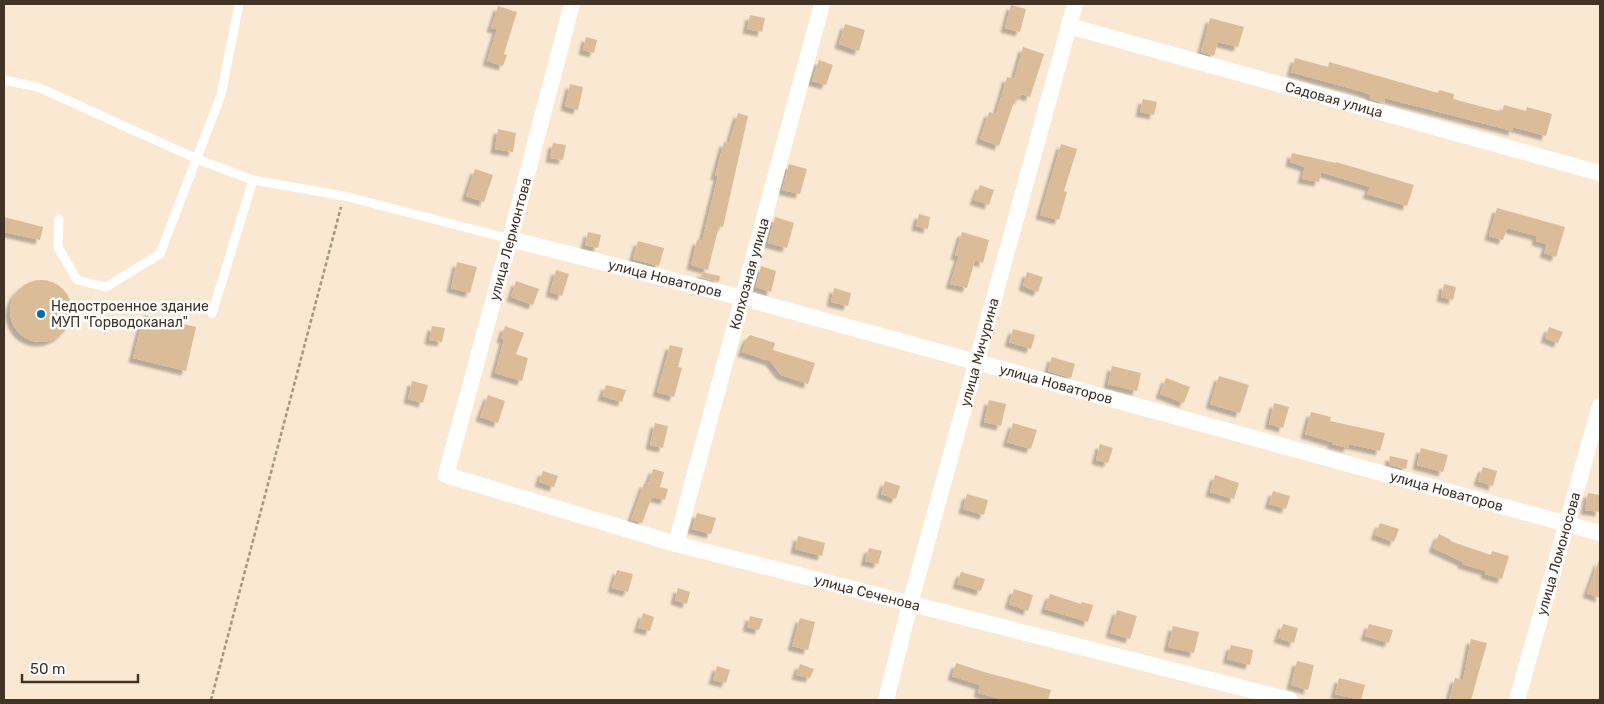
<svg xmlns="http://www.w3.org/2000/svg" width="1604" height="704" viewBox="0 0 1604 704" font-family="Rubik,sans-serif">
  <defs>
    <filter id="shadow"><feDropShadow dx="-4.5" dy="4.5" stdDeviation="1" flood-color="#0004"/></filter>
  </defs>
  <rect width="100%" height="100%" fill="#fbe8d2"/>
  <g fill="#dabc99" filter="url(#shadow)">
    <polygon points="1011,5 1026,9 1020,32 1005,28"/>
    <polygon points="498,6 517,12 504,54 507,55 503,66 487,61 497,29 491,28"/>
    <polygon points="750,15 765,18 762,32 747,29"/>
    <polygon points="1210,18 1244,27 1238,47 1218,42 1214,56 1201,52"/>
    <polygon points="845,24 865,30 859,51 839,44"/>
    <polygon points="586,37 597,40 594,53 583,50"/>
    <polygon points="1023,47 1044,54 1030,97 1021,94 1019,100 1015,99 999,146 980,139 989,112 996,114 1007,77 1014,79"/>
    <polygon points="1295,58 1328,67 1329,62 1438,93 1439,90 1454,94 1453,99 1502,112 1504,105 1526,111 1527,107 1552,114 1546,136 1513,127 1513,131 1385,98 1384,103 1370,99 1371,95 1360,91 1291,72"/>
    <polygon points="819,60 833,65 826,85 812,81"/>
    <polygon points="570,84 583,87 578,110 565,106"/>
    <polygon points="1143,99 1157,102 1154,115 1140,112"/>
    <polygon points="738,113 748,116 723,227 719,226 708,270 691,265 697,240 702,241 718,176 715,175 724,142 729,143"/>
    <polygon points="498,129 516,133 513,152 495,149"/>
    <polygon points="553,143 566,145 563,160 550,158"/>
    <polygon points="1061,144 1077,149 1064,191 1067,192 1059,220 1040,215"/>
    <polygon points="1292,153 1336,163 1336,162 1414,185 1407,206 1367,194 1370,187 1321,172 1319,182 1302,179 1305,167 1290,162"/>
    <polygon points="789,164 807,169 800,194 782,190"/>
    <polygon points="475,169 493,175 484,202 466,196"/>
    <polygon points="980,185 994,190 989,205 974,200"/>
    <polygon points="1497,208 1565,227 1556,257 1544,253 1547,244 1536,241 1537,236 1507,228 1503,240 1489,236"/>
    <polygon points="919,214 930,217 928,229 916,226"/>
    <polygon points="4,217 43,227 40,240 4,232"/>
    <polygon points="775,217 794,223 787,248 768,243"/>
    <polygon points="588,232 601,235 598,248 585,245"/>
    <polygon points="962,232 989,240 983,263 975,260 967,288 950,284 959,256 955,255"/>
    <polygon points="638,241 664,248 659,266 633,259"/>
    <polygon points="457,262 477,267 470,293 451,288"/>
    <polygon points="761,266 776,271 771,292 756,287"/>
    <polygon points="556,270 569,274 562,296 550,292"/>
    <polygon points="702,272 720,276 719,282 701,277"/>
    <polygon points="1027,272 1043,277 1038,292 1023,286"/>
    <circle cx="41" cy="311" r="31"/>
    <polygon points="516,281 539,289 533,305 511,297"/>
    <polygon points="1444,284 1456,287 1453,300 1441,297"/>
    <polygon points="834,288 851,293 848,306 831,302"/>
    <polygon points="144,315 196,327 186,371 133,358"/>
    <polygon points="432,326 445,328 442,342 429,340"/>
    <polygon points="505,326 524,333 516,354 528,358 522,381 495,373 504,339 501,338"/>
    <polygon points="1549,327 1563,332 1558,343 1545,338"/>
    <polygon points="1013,329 1035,335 1031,349 1009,342"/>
    <polygon points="750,335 775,343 773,350 815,363 808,384 781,375 770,361 742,352 747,338"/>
    <polygon points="670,345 683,348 678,367 682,368 674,397 657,392"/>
    <polygon points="1052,357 1075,364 1071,378 1048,371"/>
    <polygon points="1112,366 1141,373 1137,391 1108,384"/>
    <polygon points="1219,376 1249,385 1240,413 1210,404"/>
    <polygon points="1166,378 1190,387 1184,403 1160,394"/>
    <polygon points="412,381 428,385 423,403 408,399"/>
    <polygon points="606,385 626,390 622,402 602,396"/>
    <polygon points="488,395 505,401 498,423 480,417"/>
    <polygon points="989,400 1006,404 1001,426 984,422"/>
    <polygon points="1274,403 1289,407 1283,428 1269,424"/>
    <polygon points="1311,412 1331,417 1330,421 1385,433 1380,451 1349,444 1348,448 1332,444 1332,442 1305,434"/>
    <polygon points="655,423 668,426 663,448 650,445"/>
    <polygon points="1013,423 1037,430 1031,449 1007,442"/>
    <polygon points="1100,444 1113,448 1108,463 1096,460"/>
    <polygon points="1421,448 1448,455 1443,472 1417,465"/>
    <polygon points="1390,456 1408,460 1406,469 1389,465"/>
    <polygon points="1483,467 1497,471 1493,486 1478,481"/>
    <polygon points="653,469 664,472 660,487 668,489 665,500 652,497 642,523 631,520 644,483 648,484"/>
    <polygon points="543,471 558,476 554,487 539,482"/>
    <polygon points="1215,475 1239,483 1234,499 1210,492"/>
    <polygon points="885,481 900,486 896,499 881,494"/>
    <polygon points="1273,491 1290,496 1286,509 1269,504"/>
    <polygon points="1588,493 1600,495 1600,512 1585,510"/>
    <polygon points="967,494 988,500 984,515 963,509"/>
    <polygon points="697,513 716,518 711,534 692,529"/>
    <polygon points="1380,523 1399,529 1394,542 1375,535"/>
    <polygon points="1439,534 1451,540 1450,541 1491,555 1492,551 1509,556 1502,579 1485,574 1486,571 1462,564 1463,562 1433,548"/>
    <polygon points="798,536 825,543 822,556 795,549"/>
    <polygon points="869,548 882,551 878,564 865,561"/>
    <polygon points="1599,560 1600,561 1600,598 1587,593"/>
    <polygon points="617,570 633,574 628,592 612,588"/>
    <polygon points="961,572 985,579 981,591 957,584"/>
    <polygon points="678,588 690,592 687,604 675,600"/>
    <polygon points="1014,589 1033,595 1028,611 1009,604"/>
    <polygon points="1050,594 1081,604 1082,602 1093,605 1088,622 1045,609"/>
    <polygon points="1117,610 1137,616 1130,639 1110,633"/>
    <polygon points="643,613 654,617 650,631 638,628"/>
    <polygon points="750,616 763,619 759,630 747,627"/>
    <polygon points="800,618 815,622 808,650 792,646"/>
    <polygon points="1283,624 1298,628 1294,643 1278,638"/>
    <polygon points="1369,624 1393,630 1389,643 1365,636"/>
    <polygon points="1173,626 1199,632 1194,653 1168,647"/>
    <polygon points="1471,639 1487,643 1471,700 1449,700 1455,678 1463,680"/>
    <polygon points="1231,645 1253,650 1250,665 1227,659"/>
    <polygon points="1297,661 1314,665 1308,690 1291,685"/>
    <polygon points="956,663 984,672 1051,690 1048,700 1005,700 978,693 980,685 952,676"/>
    <polygon points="800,664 814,669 810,678 796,675"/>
    <polygon points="717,666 730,670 726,683 713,680"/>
    <polygon points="1339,678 1365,685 1361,700 1335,694"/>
  </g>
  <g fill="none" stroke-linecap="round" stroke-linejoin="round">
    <polyline stroke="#a59583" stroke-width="2.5" stroke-dasharray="4 2.5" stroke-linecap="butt" points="211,700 341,207"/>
    <g stroke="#fff" stroke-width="9">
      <polyline points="4,80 38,87 197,159 253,180 344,196 510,239"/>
      <polyline points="59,219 58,247 77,280 106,287 160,254 221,95 239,4"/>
      <polyline points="212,314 253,180"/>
    </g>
    <g stroke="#fff" stroke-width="16">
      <path id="s1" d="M572 4 510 239 446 475 676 544 1290 700"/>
      <path id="s2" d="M1069 26 1600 173"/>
      <path id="s3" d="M510 239 743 298 1600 533"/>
      <path id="s4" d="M676 544 822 4"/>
      <path id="s5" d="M886 700 910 604 1075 4"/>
      <path id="s6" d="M1517 700 1600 406"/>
    </g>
  </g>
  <circle fill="#0368b4" stroke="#fff" stroke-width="2" cx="41" cy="314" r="5"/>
  <g text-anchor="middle" stroke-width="5" stroke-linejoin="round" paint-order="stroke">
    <g font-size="14" fill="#413426" stroke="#fff">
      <text dy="5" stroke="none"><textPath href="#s2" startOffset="275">Садовая улица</textPath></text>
      <text transform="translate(510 239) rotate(-75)" y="5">улица Лермонтова</text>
      <text dy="5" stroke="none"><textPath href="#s4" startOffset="280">Колхозная улица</textPath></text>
      <text dy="5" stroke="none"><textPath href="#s3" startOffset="160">улица Новаторов</textPath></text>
      <text dy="5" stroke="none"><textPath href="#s5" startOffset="360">улица Мичурина</textPath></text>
      <text dy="5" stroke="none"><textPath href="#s3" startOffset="565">улица Новаторов</textPath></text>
      <text dy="5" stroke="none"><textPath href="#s3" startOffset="970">улица Новаторов</textPath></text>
      <text dy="5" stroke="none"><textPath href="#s6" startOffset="152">улица Ломоносова</textPath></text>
      <text dy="5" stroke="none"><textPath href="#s1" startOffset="925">улица Сеченова</textPath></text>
    </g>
    <g font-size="14" fill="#413426" stroke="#fff" text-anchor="start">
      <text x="51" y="311">Недостроенное здание<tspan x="51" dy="16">МУП "Горводоканал"</tspan></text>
    </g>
  </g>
  <rect width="1604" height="704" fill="none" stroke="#413426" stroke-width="10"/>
  <path d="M22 674v8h116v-8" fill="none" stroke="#413426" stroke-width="2.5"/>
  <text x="30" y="674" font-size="15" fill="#413426" stroke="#ffffff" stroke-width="4" paint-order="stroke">50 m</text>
</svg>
